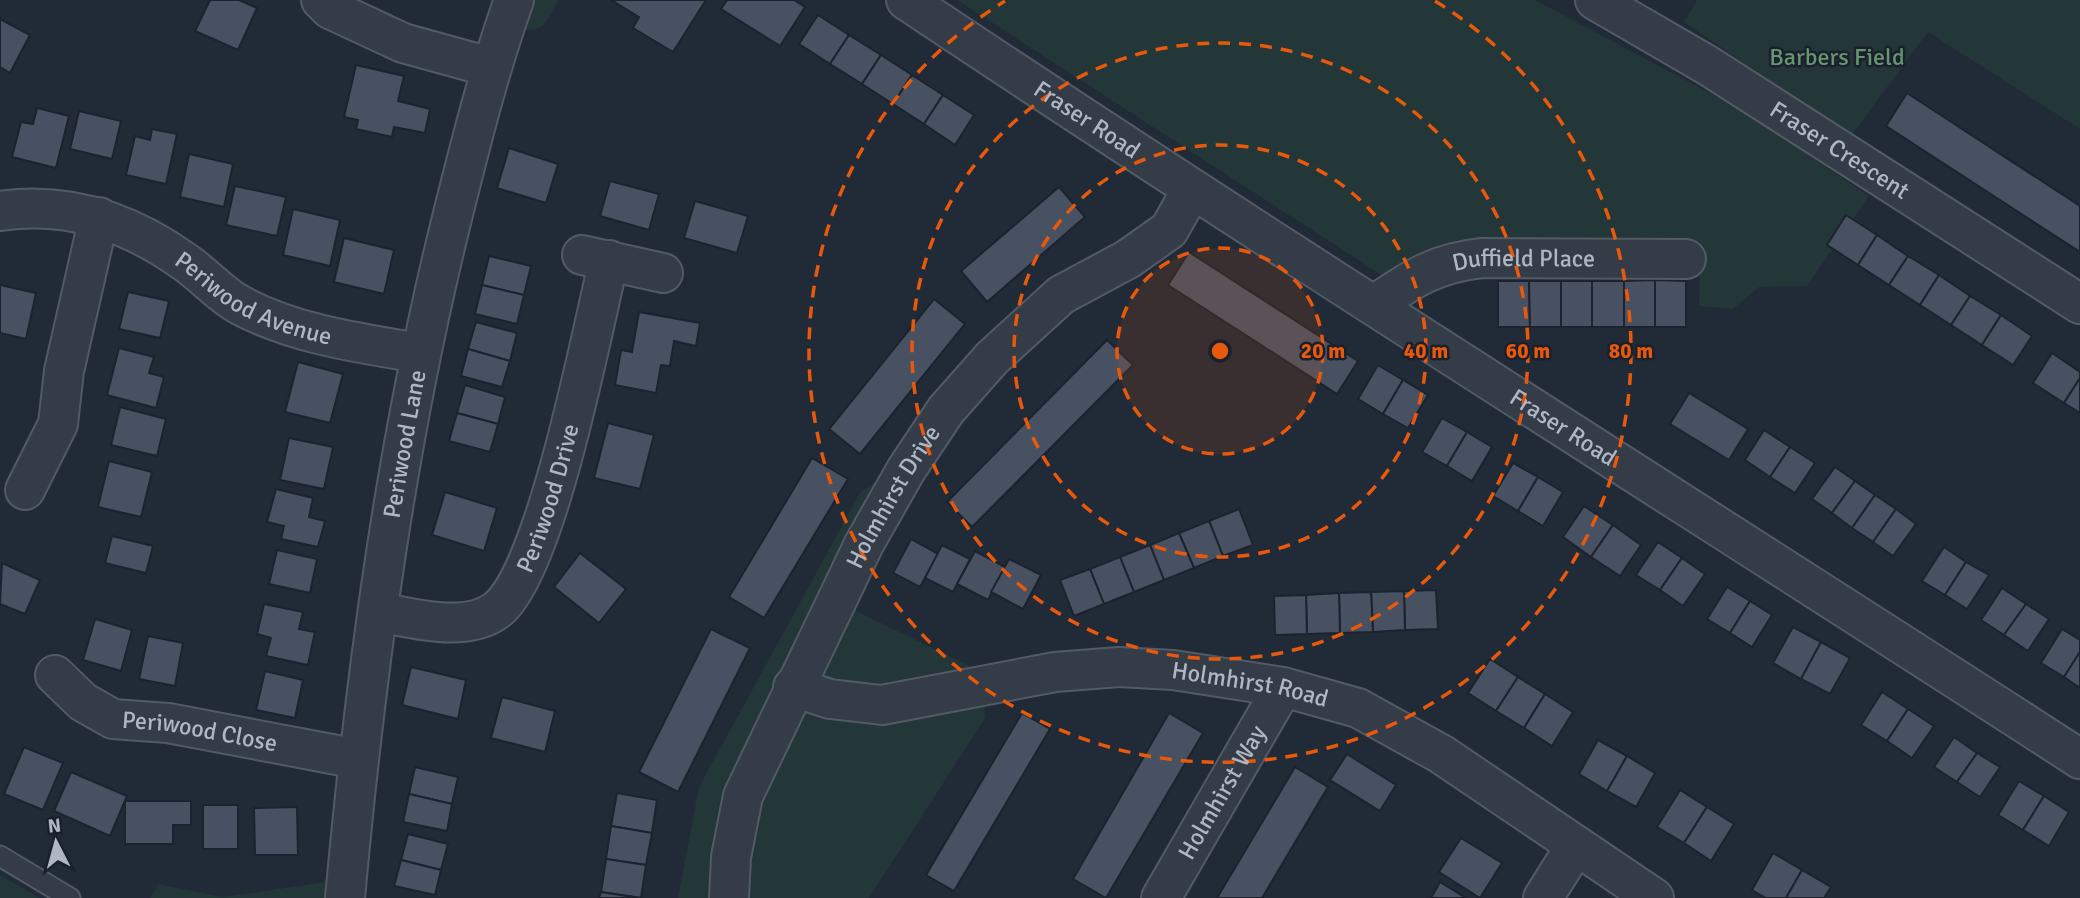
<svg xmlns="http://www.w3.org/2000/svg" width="2080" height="898" viewBox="0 0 2080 898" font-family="Signika,sans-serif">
  <rect width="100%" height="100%" fill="#212a37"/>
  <g fill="#233638">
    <path d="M535 0H558C549 17 545 34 523 29Z"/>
    <polygon points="957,0 1535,0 1740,109 1869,196 1807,286 1759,287 1733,309 1699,306 1700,250 1386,278"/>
    <polygon points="1697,0 2080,0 2080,129 1928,32 1851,136 1684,22"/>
    <polygon points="877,481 884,489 819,593 976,669 986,717 869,898 678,898 699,787 861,491"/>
    <polygon points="0,875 39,898 0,898"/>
    <polygon points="346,879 344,898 150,898 158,884 223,897"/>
  </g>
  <g fill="#475161" stroke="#1c232e" stroke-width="2">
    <polygon points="210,0 239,0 257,8 238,50 195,31"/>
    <polygon points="611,0 706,0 673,52 633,28 639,17"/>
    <polygon points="727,0 794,0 805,7 780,46 721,9"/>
    <polygon points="818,15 849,35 830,64 799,44"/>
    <polygon points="0,19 30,35 10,73 0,67"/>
    <polygon points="849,35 881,55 862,84 830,64"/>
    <polygon points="881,55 912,75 893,104 862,84"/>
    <polygon points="356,65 404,76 398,101 430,109 425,133 394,127 392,137 356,129 358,120 344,117"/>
    <polygon points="912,75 943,95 924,124 893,104"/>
    <polygon points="1907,93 2080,206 2080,252 1886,126"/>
    <polygon points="943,95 974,115 955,145 924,124"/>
    <polygon points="37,108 69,116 56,168 12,157 21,122 33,124"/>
    <polygon points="79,111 121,121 112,159 70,149"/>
    <polygon points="152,129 177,134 166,184 126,175 135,136 150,140"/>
    <polygon points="509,148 558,164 546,203 497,188"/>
    <polygon points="189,154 233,164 224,207 180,197"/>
    <polygon points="610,181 659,194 649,230 600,216"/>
    <polygon points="235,186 286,197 277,236 226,225"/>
    <polygon points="1059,187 1085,217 987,302 961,271"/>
    <polygon points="695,201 748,216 737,253 684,238"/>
    <polygon points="293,209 340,220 330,266 283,255"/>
    <polygon points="1846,215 1877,235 1858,265 1827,245"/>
    <polygon points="1877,235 1908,256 1889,285 1858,265"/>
    <polygon points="344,238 394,250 384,294 334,282"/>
    <polygon points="1189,252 1358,361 1337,394 1168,285"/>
    <polygon points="489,256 531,266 524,295 482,285"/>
    <polygon points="1908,256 1939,275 1920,305 1889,285"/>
    <polygon points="1939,275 1970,296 1951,325 1920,305"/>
    <polygon points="1655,280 1686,281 1686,327 1655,327"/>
    <polygon points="1655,280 1655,327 1624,327 1624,281"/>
    <polygon points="1498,281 1529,281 1530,327 1498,327"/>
    <polygon points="1529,281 1561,281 1561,327 1530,327"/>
    <rect x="1561" y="281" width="31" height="46"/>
    <rect x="1592" y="281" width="32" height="46"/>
    <polygon points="0,285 36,293 26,339 0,333"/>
    <polygon points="482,285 524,295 517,324 475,314"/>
    <polygon points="128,292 169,301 160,338 119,329"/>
    <polygon points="1970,296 2001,315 1982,345 1951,325"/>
    <polygon points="934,299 965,324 860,454 829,429"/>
    <polygon points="639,312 700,323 696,346 674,341 670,366 661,365 656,393 615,385 621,350 632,352"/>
    <polygon points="2001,315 2032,336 2013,365 1982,345"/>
    <polygon points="476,322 517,333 510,361 468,349"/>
    <polygon points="1107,340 1133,365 972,527 947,502"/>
    <polygon points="119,348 154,357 149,373 164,377 156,408 107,395"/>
    <polygon points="468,349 510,361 502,387 461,376"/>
    <polygon points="2052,353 2080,372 2080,378 2064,403 2033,383"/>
    <polygon points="298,362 343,374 330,423 285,412"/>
    <polygon points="1378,365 1403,380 1383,414 1358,399"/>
    <polygon points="2080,378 2080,413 2064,403"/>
    <polygon points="1403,380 1428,395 1408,428 1383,414"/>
    <polygon points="465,385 505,397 498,424 457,413"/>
    <polygon points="1689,393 1748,429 1729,460 1670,424"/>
    <polygon points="120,407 166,419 157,456 111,445"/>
    <polygon points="457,413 498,424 490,452 449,441"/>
    <polygon points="1442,418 1467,432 1447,466 1422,452"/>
    <polygon points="608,423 654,435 640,489 594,478"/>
    <polygon points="1764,430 1790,447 1770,477 1745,460"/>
    <polygon points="1467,432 1492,447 1472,481 1447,466"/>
    <polygon points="289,438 333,447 324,489 280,480"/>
    <polygon points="1790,447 1815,463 1795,493 1770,477"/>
    <polygon points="812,458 848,479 764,618 729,597"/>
    <polygon points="109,461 152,472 141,517 98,507"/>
    <polygon points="1513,463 1538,477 1518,511 1493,496"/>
    <polygon points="1835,467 1855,481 1832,513 1812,499"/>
    <polygon points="1538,477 1563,492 1543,526 1518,511"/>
    <polygon points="1855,481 1875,495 1852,528 1832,513"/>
    <polygon points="276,489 313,498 309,517 325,521 318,547 281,539 284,526 267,522"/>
    <polygon points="445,492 497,508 484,551 432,535"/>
    <polygon points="1875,495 1896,509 1873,542 1852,528"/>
    <polygon points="1584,506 1613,525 1591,557 1563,537"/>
    <polygon points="1239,509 1253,545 1223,556 1209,521"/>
    <polygon points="1896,509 1916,524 1893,556 1873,542"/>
    <polygon points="1209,521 1223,556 1194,568 1179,533"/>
    <polygon points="1613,525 1641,545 1620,576 1591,557"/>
    <polygon points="1179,533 1194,568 1164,580 1150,545"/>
    <polygon points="112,536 153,546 146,573 105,563"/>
    <polygon points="911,539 938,554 920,587 893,573"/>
    <polygon points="1658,542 1682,558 1660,590 1636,575"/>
    <polygon points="942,545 970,559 953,592 925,578"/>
    <polygon points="1150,545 1164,580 1134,592 1120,557"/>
    <polygon points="1944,547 1966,562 1945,595 1922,581"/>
    <polygon points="277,550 317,559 310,593 269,584"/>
    <polygon points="975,551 1005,567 988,600 957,584"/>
    <polygon points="580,553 626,589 599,623 554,587"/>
    <polygon points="1120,557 1134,592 1104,604 1090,569"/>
    <polygon points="1682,558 1705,574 1683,606 1660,590"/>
    <polygon points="1009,559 1041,575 1023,609 991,592"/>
    <polygon points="1966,562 1989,575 1967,609 1945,595"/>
    <polygon points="2,563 40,580 25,614 0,604"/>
    <polygon points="1090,569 1104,604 1074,616 1060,580"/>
    <polygon points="1727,587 1750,601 1730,633 1707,619"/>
    <polygon points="2002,588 2026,604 2004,635 1981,620"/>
    <polygon points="1436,590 1438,629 1405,630 1404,591"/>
    <polygon points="1404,591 1405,630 1373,632 1371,592"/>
    <polygon points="1371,592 1373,632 1340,633 1339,593"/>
    <polygon points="1339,593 1340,633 1307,634 1306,595"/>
    <polygon points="1306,595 1307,634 1275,635 1274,596"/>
    <polygon points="1750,601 1772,615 1752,647 1730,633"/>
    <polygon points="264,604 303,612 299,629 315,632 308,665 266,656 271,638 257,634"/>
    <polygon points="2026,604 2049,619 2028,651 2004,635"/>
    <polygon points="95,619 132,630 121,671 83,660"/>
    <polygon points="1793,627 1821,642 1801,679 1773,663"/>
    <polygon points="711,629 750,648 678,792 639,772"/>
    <polygon points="2062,629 2080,640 2080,652 2064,677 2041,663"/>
    <polygon points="148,636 183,643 175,686 139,679"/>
    <polygon points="1821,642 1850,658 1830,694 1801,679"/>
    <polygon points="2080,652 2080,688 2064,677"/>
    <polygon points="1490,659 1518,677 1496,711 1468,693"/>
    <polygon points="411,667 466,680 458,719 402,705"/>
    <polygon points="265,671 303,680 295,718 256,710"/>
    <polygon points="1518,677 1545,694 1524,728 1496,711"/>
    <polygon points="1882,692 1908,709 1887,741 1861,725"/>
    <polygon points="1545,694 1573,712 1552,746 1524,728"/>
    <polygon points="502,697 555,711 545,752 491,738"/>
    <polygon points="1908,709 1934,726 1912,758 1887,741"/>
    <polygon points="1022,713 1050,729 954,891 926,875"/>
    <polygon points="1169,713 1203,733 1106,898 1073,879"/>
    <polygon points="1954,737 1977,753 1957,782 1934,767"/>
    <polygon points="1598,740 1627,756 1607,791 1579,774"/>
    <polygon points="24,747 63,763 43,810 4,794"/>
    <polygon points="1977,753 2000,767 1980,797 1957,782"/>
    <polygon points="1347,754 1396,785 1380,811 1330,780"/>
    <polygon points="1627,756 1655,773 1636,807 1607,791"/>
    <polygon points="415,767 458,777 452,804 409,794"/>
    <polygon points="1295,767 1328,787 1262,898 1217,898"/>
    <polygon points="71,772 127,796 110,836 54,811"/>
    <polygon points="2019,781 2044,796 2023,830 1998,815"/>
    <polygon points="1680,790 1707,807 1684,843 1657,827"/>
    <polygon points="617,793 657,800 652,833 611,826"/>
    <polygon points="409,794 452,804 447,831 403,822"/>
    <polygon points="2044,796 2069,812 2049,846 2023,830"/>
    <polygon points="125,801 191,801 191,825 173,825 173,844 125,844"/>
    <rect x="203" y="805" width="35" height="44"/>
    <polygon points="297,807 298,855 255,855 254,808"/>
    <polygon points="1707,807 1734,824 1711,861 1684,843"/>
    <polygon points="611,826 652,833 646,865 606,859"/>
    <polygon points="408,834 448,844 441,870 401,860"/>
    <polygon points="1461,838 1502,863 1480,898 1439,872"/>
    <polygon points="1773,853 1802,870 1786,898 1766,898 1752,890"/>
    <polygon points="606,859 646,865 641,898 601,892"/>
    <polygon points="401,860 441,870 435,895 394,886"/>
    <polygon points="1802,870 1831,887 1824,898 1786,898"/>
    <polygon points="1440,882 1466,898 1431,898"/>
    <polygon points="601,892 640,898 599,898"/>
  </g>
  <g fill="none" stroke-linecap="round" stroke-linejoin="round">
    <defs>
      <polyline id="service" points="0,856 70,898"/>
      <g id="minor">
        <polyline points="321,0 330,9 403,43 490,67"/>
        <path id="s1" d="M906 0C1294 259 1689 506 2080 759"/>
        <path id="s2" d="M1595 0 1707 65 2080 304"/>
        <path id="s3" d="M0 211C69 201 129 222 185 262 204 275 220 294 240 305 294 334 359 343 419 353"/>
        <polyline points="582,255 663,273"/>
        <path id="s4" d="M1374 305C1412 279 1435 263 1482 258L1686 259"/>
        <polyline points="25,490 58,424 64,371 99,217"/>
        <path id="s5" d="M378 612C413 618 467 634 498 609 547 569 592 330 609 260"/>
        <path id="s6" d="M55 675 83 702 113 719 168 723 358 759"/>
        <path id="s7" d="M793 687 830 699 882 705 1055 672 1119 667 1173 670 1283 687 1358 708 1441 754 1654 898"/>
        <path id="s8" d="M345 898C366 668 397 438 453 214 471 142 489 70 514 0"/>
        <path id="s9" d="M729 898 731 857 743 796 864 544 906 470 946 410 992 358 1061 295 1128 259 1169 230 1191 191"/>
        <path id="s10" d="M1161 898 1283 687"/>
        <polyline points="1543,898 1575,847"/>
      </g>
    </defs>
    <use href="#service" stroke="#525a65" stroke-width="23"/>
    <use href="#minor" stroke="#525a65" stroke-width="42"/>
    <use href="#service" stroke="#343c48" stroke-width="19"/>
    <use href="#minor" stroke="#343c48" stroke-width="38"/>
  </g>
  <circle cx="1220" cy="351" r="103" fill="#e8590c" fill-opacity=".12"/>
  <g fill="none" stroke="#e8590c" stroke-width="3.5" stroke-dasharray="12 9">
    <circle cx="1220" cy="351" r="103"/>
    <circle cx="1220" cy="351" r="206"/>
    <circle cx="1220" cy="351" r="308"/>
    <path d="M1435 1A411 411 0 1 1 1005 1"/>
  </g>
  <g text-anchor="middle" stroke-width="5" stroke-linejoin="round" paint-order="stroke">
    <g font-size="24" fill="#679471" stroke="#1a212c">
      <text x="1837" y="65">Barbers Field</text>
    </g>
    <g font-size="24" fill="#afb7c4" stroke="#1a212c">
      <text dy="8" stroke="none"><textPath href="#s1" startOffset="217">Fraser Road</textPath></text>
      <text dy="8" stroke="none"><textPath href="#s2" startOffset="287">Fraser Crescent</textPath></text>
      <text dy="8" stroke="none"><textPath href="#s4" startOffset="161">Duffield Place</textPath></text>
      <text dy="8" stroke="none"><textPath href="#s3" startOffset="276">Periwood Avenue</textPath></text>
      <text dy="8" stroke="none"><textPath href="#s1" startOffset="784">Fraser Road</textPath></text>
      <text dy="8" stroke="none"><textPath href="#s8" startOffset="458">Periwood Lane</textPath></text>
      <text dy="8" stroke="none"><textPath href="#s5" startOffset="247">Periwood Drive</textPath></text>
      <text dy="8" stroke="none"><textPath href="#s9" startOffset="438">Holmhirst Drive</textPath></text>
      <text dy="8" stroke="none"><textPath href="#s7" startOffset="464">Holmhirst Road</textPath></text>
      <text dy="8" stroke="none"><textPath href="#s6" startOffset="161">Periwood Close</textPath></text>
      <text dy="8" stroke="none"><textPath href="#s10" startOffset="122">Holmhirst Way</textPath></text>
    </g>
  </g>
  <circle cx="1220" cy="351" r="10" fill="#e8590c" stroke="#1a212c" stroke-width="3.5"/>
  <g font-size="21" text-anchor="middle" font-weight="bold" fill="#e8590c" stroke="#1a212c" stroke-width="5" stroke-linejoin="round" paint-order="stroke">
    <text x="1323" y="358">20 m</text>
    <text x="1426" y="358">40 m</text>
    <text x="1528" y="358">60 m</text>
    <text x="1631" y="358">80 m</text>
  </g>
  <g transform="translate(56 842) rotate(354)" stroke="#1a212c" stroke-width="5" paint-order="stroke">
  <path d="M0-5L12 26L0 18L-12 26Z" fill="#afb7c4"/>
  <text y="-10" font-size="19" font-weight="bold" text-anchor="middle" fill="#afb7c4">N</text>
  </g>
</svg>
